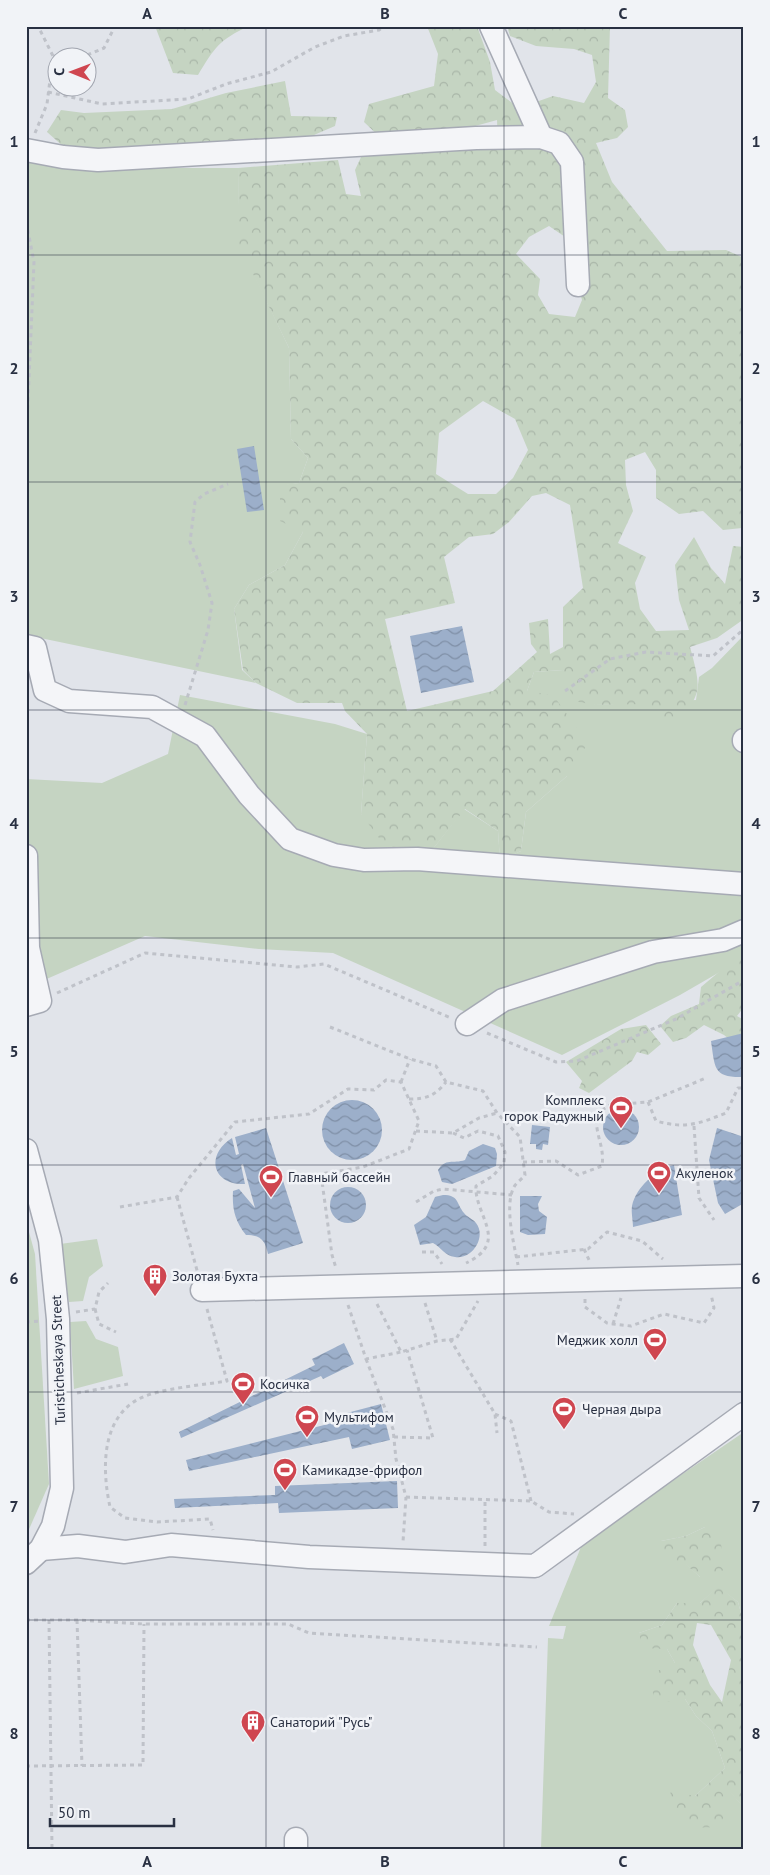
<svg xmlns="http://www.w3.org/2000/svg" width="770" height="1875" viewBox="0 0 770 1875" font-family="'PT Sans',sans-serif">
  <defs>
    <pattern id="forest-crowns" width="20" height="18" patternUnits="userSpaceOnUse" patternTransform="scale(1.25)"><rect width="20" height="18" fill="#c5d4c2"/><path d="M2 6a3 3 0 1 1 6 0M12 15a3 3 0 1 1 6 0" fill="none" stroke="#a9b6a8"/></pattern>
    <pattern id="water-waves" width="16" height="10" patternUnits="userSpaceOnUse" patternTransform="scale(1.25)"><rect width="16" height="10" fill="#9cafca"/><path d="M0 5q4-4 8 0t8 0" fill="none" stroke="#7f8fa6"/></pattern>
  </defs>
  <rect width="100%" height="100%" fill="#e1e4ea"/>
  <g fill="#c5d4c2" fill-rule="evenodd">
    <polygon points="26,161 63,168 238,168 240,245 289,348 291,439 308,458 299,483 280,486 303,532 285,565 249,585 234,609 242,670 256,683 26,635"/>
    <polygon points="744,635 744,958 680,995 562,1055 333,953 259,949 145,936 26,988 26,779 102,783 168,754 180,695 335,724 367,734 361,814 432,850 464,809 498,831 500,860 521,851 526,812 567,776 527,691 534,672 563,670 595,705 696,700 699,677 712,668"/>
    <polygon points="26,1221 35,1254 49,1484 26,1536"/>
    <polygon points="97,1239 103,1266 89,1277 83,1301 69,1302 60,1244"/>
    <polygon points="86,1321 96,1339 118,1347 123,1376 74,1389 70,1322"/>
    <path d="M744 1432V1624L738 1602 718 1587 700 1603H677L662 1625 639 1633 667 1649 675 1663 685 1699 696 1716 712 1731 725 1768 695 1796 667 1809 729 1790 744 1808V1849H541L548 1638 563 1639 566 1626H549L583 1542ZM705 1527 700 1577 661 1541 686 1536Z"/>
  </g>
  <g fill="url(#forest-crowns)" fill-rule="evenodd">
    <path d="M155 26H249C219 40 215 47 198 75L173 73Z"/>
    <path d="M427 26H477L490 62 495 90 519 108 553 96 584 103 596 82 592 55 574 49 536 46 510 36 507 26H610L608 98 625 110 628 127 617 138 596 143 612 182 667 251 726 250 744 258 742 528 723 530 703 511 679 514 656 498V470L645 452 625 460 626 485 633 511 618 543 646 557 635 583 640 609 656 631 689 630 679 600 675 565 694 537 711 568 725 584 733 546 744 547V619L717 638 690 647C703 694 701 694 671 730L646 704 595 705 574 701 563 670 534 672 527 691 553 695 588 743 567 776 526 812 521 851 500 861 498 831 465 809 432 850 394 858 361 814 367 734 345 711 342 703H297L256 683 243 670 234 609 249 585 285 565 303 532 280 521V485L299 483 308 458 291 439 289 348 239 245 238 168 338 160 346 194 361 196 355 170 362 155 498 144 497 120 468 128 385 142 364 122 369 104 434 86 438 54ZM549 226 571 241V263L582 300 575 317 549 314 538 295 540 279 516 254 529 237ZM483 401 515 419 528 450 513 478 496 494H468L436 474 439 433ZM546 493 570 505 583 588 563 607V647L550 654 548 619 529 623 531 644 537 652 493 691 407 711 385 619 455 603 444 557 469 537 493 534 509 522 532 496Z"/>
    <polygon points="285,81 291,116 337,117 335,126 307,138 203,145 83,149 65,148 47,132 61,110 84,113 172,109 226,93"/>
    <polygon points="744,954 744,1007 737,1016 744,1020 744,1051 724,1035 704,1025 686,1038 673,1042 660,1026 671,1016 699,1004 701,987 732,961"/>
    <polygon points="646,1025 661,1044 648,1055 637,1052 632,1061 589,1093 579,1088 582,1081 566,1062 621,1029"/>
    <polygon points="705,1527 720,1534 724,1570 700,1577 684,1563 661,1561 661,1541 686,1536"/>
    <path d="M718 1586 738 1602 744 1624V1808L729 1791 721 1827 687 1828 667 1809 671 1791 695 1796 725 1768 712 1731 696 1716 685 1699 654 1704 651 1674 675 1663 667 1649 643 1648 639 1633 662 1625 677 1603H700ZM697 1623 711 1625 731 1660 722 1702 710 1685 693 1645Z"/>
  </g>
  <g fill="url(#water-waves)">
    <polygon points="254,446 264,510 247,512 237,449"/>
    <polygon points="462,626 474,682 421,693 410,636"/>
    <path d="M744 1033V1077C713 1078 715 1068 711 1041Z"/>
    <circle cx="352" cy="1130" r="30"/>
    <circle cx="621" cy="1127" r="18"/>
    <polygon points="532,1125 550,1127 548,1145 543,1144 542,1150 536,1149 536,1144 530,1144"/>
    <path d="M266 1128 303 1243 268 1254C265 1240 261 1235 246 1235 235 1221 232 1209 233 1191L239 1189 255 1208 243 1164 241 1165 245 1184C212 1185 205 1155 232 1138L236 1155 239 1154 235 1137Z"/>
    <polygon points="717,1128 744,1137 744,1203 725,1214 718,1203 709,1160"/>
    <path d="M483 1144 495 1148 497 1154 496 1166 452 1184 442 1182 438 1170C445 1158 453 1164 465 1160L469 1151Z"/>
    <path d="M674 1165 682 1215 633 1227C633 1221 631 1212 632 1206 636 1187 656 1170 674 1165Z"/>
    <circle cx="348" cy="1205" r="18"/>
    <path d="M443 1195C459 1195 456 1203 464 1213 467 1217 473 1219 476 1223 487 1237 472 1260 455 1257 445 1256 441 1247 433 1243L420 1245 414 1225 426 1217 435 1197Z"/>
    <polygon points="520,1196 542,1196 538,1204 539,1211 547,1217 545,1234 528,1235 520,1232"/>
    <polygon points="344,1343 354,1364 323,1379 321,1376 181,1438 179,1432 315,1365 312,1359"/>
    <polygon points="381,1404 390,1440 352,1449 349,1437 189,1471 186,1460 344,1420 343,1414"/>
    <polygon points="397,1481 398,1508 279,1513 278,1503 175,1508 174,1499 275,1495 275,1486"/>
  </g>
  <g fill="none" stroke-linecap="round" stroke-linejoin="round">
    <defs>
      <g id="minor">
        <polyline points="491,26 541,137"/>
        <polyline points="26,150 63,157 98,160 476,138 541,137 559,143 572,162 578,285"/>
        <polyline points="26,646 35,648 45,690 69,701 152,707 205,736 249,795 290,839 334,855 364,860 417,859 744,884"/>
        <polyline points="744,740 744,741"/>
        <polyline points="26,856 28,948 40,1001 26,1005"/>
        <polyline points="467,1024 503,1000 653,952 723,940 744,931"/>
        <polyline points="26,1150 50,1240 58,1319 62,1488 53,1526 41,1549 26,1563"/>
        <polyline points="202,1290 744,1276"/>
        <polyline points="41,1549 78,1546 125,1552 171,1545 309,1557 535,1566 744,1414"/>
        <polyline points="296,1839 296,1849"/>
      </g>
    </defs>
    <use href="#minor" stroke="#a6aab4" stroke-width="25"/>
    <g stroke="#bfc2c9" stroke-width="3" stroke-dasharray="4 4" stroke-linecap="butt">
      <polyline points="53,56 67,58"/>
      <polyline points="80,58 104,48 115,26"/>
      <polyline points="48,92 102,104 188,99 226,84 271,72 315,47 344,36 379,30 384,26"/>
      <polyline points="35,133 47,104 53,56 38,26"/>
      <polyline points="26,178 27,168"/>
      <polyline points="26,198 27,226 34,262 26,449"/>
      <polyline points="565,691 610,659 646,652 713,656 744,629"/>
      <polyline points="185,705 208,630 212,603 200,565 190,542 195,502 204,494 228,484"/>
      <polyline points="57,993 145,953 297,967 324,964 451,1018"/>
      <path d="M330 1027 410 1059 436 1066 446 1082 483 1091 497 1113 520 1137 525 1175C522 1179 516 1183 514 1187 504 1206 514 1244 518 1265"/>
      <polyline points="487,1033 556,1062 577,1061 676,1019 744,980"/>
      <polyline points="401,1082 410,1059"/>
      <path d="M409 1099C426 1099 435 1096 446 1082"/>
      <path d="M648 1102 656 1121C686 1129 698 1124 726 1113L738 1088H744"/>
      <polyline points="694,1126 699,1198 714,1220"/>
      <polyline points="416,1131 453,1133 479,1118 497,1113"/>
      <path d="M453 1133 464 1138 478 1131 498 1136 505 1152 504 1163 493 1176 476 1186C474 1215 511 1242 466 1263"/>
      <path d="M523 1162 556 1161 578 1175 602 1166C605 1145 594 1135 597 1113L610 1105 648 1102 706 1078"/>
      <polyline points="177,1197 198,1274"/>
      <polyline points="416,1202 434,1191 443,1189 512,1195"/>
      <polyline points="120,1207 177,1197 189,1178 235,1122 309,1114 348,1089 374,1090 386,1080 401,1082 419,1121 409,1149 363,1167 321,1174 332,1255 336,1268"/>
      <polyline points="584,1249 590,1262"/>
      <polyline points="422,1252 434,1252 442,1264"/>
      <polyline points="516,1257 588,1249 607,1232 642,1241 663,1259"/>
      <polyline points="585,1299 585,1307 607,1323 613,1324 631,1326 664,1314 704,1323 714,1308 711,1294"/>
      <polyline points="425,1303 437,1341"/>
      <polyline points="377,1304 401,1352 437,1341 456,1339 478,1301"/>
      <polyline points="348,1305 366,1359 401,1352"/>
      <polyline points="95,1309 99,1324 116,1332"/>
      <path d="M207 1309 227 1381C202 1385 175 1387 151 1394 101 1409 101 1465 110 1507L125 1518 157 1522 210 1519 213 1530"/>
      <polyline points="76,1312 95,1309 99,1292 108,1283"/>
      <polyline points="26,1322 41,1321"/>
      <polyline points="613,1324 621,1298"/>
      <polyline points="450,1339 495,1414 497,1433"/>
      <polyline points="366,1359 393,1429 396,1459 406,1497 403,1542"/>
      <polyline points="77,1393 128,1384"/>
      <polyline points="495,1414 511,1421 531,1501"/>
      <polyline points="394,1437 433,1438 407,1350"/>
      <polyline points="406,1497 531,1501 549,1512 574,1514"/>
      <polyline points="485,1546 485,1499"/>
      <polyline points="26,1620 77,1620 144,1624 288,1624 309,1633 537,1647"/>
      <polyline points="49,1620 52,1849"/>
      <polyline points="77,1620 82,1766"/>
      <polyline points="26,1766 143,1765 144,1624"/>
      <polyline points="26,1844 34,1849"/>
    </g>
    <use href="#minor" stroke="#f4f5f8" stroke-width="22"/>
  </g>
  <path fill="none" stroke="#293042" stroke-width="1" stroke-opacity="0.55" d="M266 26V1849M504 26V1849M26 255H744M26 482H744M26 710H744M26 938H744M26 1165H744M26 1392H744M26 1620H744"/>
  <defs>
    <symbol id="stadium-pin" viewBox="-11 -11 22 30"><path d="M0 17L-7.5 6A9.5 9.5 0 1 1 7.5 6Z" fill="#cf4650" stroke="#f1f3f7"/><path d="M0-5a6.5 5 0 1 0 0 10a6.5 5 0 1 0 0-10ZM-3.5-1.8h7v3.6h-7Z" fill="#fff"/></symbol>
    <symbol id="building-pin" viewBox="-11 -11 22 30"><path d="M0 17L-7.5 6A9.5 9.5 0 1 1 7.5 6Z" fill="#cf4650" stroke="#f1f3f7"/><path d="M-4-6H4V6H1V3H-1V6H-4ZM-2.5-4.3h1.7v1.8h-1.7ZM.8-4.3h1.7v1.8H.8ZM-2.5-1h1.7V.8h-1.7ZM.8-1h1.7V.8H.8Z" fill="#fff"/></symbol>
  </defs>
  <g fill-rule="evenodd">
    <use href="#stadium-pin" x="607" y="1094" width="28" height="38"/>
    <use href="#stadium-pin" x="645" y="1159" width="28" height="38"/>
    <use href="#stadium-pin" x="257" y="1163" width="28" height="38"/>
    <use href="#building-pin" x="141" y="1262" width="28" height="38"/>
    <use href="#stadium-pin" x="641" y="1326" width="28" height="38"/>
    <use href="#stadium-pin" x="229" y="1370" width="28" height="38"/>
    <use href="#stadium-pin" x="550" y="1395" width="28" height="38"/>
    <use href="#stadium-pin" x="293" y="1403" width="28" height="38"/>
    <use href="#stadium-pin" x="271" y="1456" width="28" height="38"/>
    <use href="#building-pin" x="239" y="1708" width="28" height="38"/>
  </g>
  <g text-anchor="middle" stroke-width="5" stroke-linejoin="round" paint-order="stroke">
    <g font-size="14" fill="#293042" stroke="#f1f3f7" text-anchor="start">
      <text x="604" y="1105" text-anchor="end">Комплекс<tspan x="604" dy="16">горок Радужный</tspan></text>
      <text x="676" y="1178">Акуленок</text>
      <text x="288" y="1182">Главный бассейн</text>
      <text x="172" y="1281">Золотая Бухта</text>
      <text x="638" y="1345" text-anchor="end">Меджик холл</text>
      <text x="260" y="1389">Косичка</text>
      <text x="582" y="1414">Черная дыра</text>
      <text x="324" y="1422">Мультифом</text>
      <text x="302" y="1475">Камикадзе-фрифол</text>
      <text x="270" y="1727">Санаторий "Русь"</text>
    </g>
    <g font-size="14" fill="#293042" stroke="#f1f3f7">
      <text transform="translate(58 1360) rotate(-92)" y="5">Turisticheskaya Street</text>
    </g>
  </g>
  <rect width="770" height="1875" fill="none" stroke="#f1f3f7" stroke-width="55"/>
  <g transform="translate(72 72) rotate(271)"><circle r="24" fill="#f1f3f7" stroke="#a1a5af"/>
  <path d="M0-4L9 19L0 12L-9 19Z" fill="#cf4650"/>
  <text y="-8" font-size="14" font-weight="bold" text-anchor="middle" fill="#293042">С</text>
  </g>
  <path d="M50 1818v8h124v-8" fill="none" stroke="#293042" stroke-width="2.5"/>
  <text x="58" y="1818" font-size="15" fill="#293042" stroke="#f1f3f7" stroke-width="4" paint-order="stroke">50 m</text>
  <rect x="28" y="28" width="714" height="1820" fill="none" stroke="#293042" stroke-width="2"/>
  <g font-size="16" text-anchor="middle" font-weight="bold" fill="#293042">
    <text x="147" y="19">A</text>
    <text x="385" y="19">B</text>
    <text x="623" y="19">C</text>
    <text x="14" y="147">1</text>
    <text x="756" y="147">1</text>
    <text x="14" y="374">2</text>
    <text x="756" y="374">2</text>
    <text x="14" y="602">3</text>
    <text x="756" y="602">3</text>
    <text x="14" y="829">4</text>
    <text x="756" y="829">4</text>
    <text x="14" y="1057">5</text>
    <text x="756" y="1057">5</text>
    <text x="14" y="1284">6</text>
    <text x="756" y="1284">6</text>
    <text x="14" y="1512">7</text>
    <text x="756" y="1512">7</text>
    <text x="14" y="1739">8</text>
    <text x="756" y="1739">8</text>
    <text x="147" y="1867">A</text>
    <text x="385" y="1867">B</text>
    <text x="623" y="1867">C</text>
  </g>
</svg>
